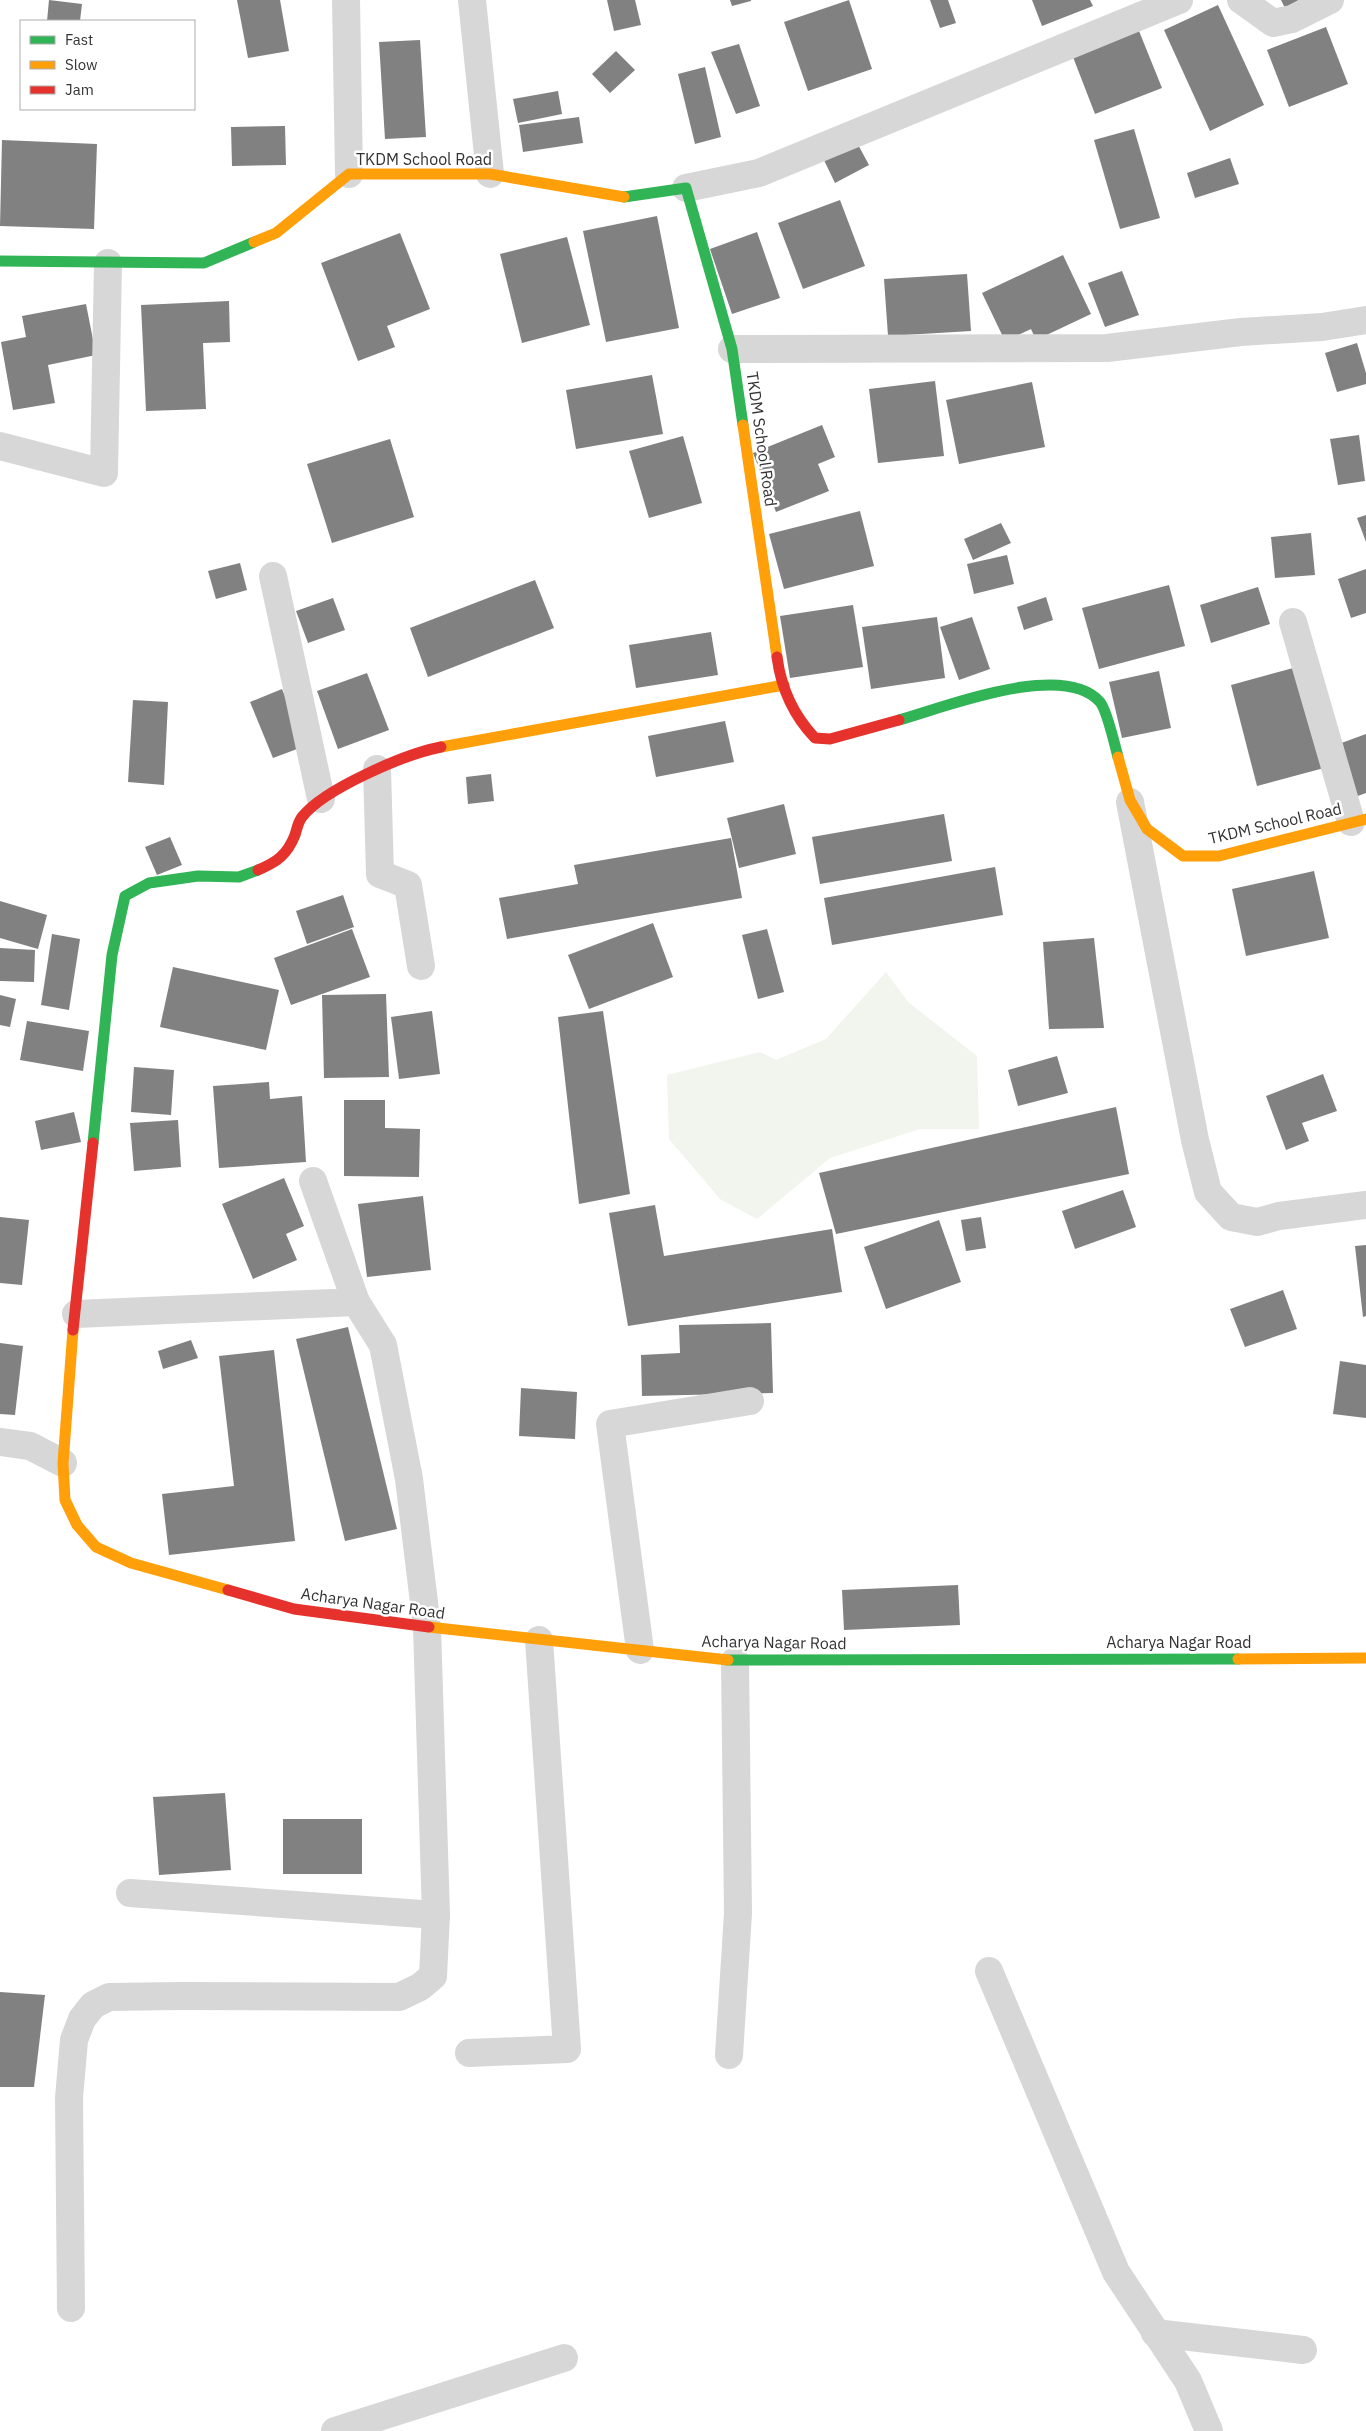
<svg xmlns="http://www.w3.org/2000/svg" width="1366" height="2431" viewBox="0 0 1366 2431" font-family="'IBM Plex Sans',sans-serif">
  <rect width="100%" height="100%" fill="#fff"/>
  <polygon fill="#f1f5ed" points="886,972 908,1002 977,1056 979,1129 920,1129 830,1158 757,1219 720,1199 669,1139 667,1075 760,1052 776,1060 826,1039"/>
  <g fill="#818181">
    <polygon points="49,0 82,4 80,21 47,21"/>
    <polygon points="237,0 280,0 289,51 248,58"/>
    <polygon points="607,0 635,0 641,25 614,31"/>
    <polygon points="730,0 751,0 751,1 732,6"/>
    <polygon points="849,0 872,69 808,91 784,22"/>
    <polygon points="930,0 948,0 956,23 940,28"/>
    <polygon points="1032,0 1090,0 1093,6 1042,26"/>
    <polygon points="1281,0 1299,0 1285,8"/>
    <polygon points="1218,5 1264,105 1210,131 1164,30"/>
    <polygon points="1326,27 1348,84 1289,107 1267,50"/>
    <polygon points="1139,31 1162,88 1095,114 1073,57"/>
    <polygon points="420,40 426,137 385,139 379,42"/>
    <polygon points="739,44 760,106 736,114 711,52"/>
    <polygon points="616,51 635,70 610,93 592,74"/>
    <polygon points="705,67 721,137 695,144 678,74"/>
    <polygon points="558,91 562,114 518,123 513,99"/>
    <polygon points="579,117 583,143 523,152 519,125"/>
    <polygon points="285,126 286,165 232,166 231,127"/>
    <polygon points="1134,129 1160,218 1120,229 1094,140"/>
    <polygon points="855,139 869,165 835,183 822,156"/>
    <polygon points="2,140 97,144 94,229 0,226"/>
    <polygon points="1230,158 1239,184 1195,198 1187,173"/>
    <polygon points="840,200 865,266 803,289 778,223"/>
    <polygon points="657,216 679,328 606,342 583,231"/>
    <polygon points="757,232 780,298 732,314 710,249"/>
    <polygon points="400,233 430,309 387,326 395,347 358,361 321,263"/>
    <polygon points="567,237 590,325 522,343 500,254"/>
    <polygon points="1063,255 1091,314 1036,340 1031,329 1005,341 982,293"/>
    <polygon points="1122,271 1139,315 1105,327 1088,283"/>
    <polygon points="967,274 971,331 888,336 884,279"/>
    <polygon points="229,301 230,342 203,343 206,409 146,411 141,305"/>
    <polygon points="86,304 96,355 48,365 55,403 13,410 1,342 26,337 22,316"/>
    <polygon points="1357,343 1366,373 1366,384 1337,392 1325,353"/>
    <polygon points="652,375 663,434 576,449 566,390"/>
    <polygon points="935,381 944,456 878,463 869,389"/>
    <polygon points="1032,382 1045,447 959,464 946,400"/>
    <polygon points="822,425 835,457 818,464 829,491 776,512 753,453"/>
    <polygon points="1359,435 1365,481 1338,485 1330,439"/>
    <polygon points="683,436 702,503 649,518 629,451"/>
    <polygon points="390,439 414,517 332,543 307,464"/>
    <polygon points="860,511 874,566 784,589 769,534"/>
    <polygon points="1366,515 1366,542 1357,518"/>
    <polygon points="1001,523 1011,543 973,560 964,539"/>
    <polygon points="1311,533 1315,575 1275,578 1271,537"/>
    <polygon points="1007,555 1014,584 974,594 967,564"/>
    <polygon points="240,563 247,590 216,599 208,571"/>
    <polygon points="1366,569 1366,613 1351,618 1338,579"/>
    <polygon points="535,580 554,628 428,677 410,628"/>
    <polygon points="1169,585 1185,646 1099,669 1082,608"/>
    <polygon points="1258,587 1270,624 1211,643 1200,605"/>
    <polygon points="1046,597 1053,620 1024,630 1017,607"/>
    <polygon points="333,598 345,630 308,643 296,611"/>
    <polygon points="853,605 863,667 790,678 780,616"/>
    <polygon points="937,617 945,678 871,689 862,627"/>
    <polygon points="972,617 990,669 959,680 940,627"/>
    <polygon points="711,632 718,675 636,688 629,645"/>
    <polygon points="1297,667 1324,768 1257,786 1231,685"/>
    <polygon points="1159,671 1171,728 1122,738 1109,682"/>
    <polygon points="367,673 389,730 338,749 317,691"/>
    <polygon points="282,689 305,746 273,758 250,702"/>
    <polygon points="133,700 168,702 164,785 128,782"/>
    <polygon points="725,721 734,762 656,777 648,736"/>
    <polygon points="1366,734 1366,793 1355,797 1336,745"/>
    <polygon points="491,774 494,801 468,804 466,777"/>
    <polygon points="784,804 796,854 739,868 727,818"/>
    <polygon points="944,814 952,861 820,884 812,837"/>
    <polygon points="170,837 182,865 157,875 145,847"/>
    <polygon points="731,838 742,898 507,939 499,898 578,884 574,865"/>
    <polygon points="995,867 1003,915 832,945 824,898"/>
    <polygon points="1314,871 1329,938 1246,956 1232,889"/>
    <polygon points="343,895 354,927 307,944 296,911"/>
    <polygon points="0,901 47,915 38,949 0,938"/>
    <polygon points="653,923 673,977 589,1009 568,955"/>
    <polygon points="352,929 370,977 291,1005 274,958"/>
    <polygon points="767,929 784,992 758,999 742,935"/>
    <polygon points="52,934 80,939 69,1010 41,1005"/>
    <polygon points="1094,938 1104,1028 1049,1029 1043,942"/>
    <polygon points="0,948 35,950 34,982 0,981"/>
    <polygon points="173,967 279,990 266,1050 160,1027"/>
    <polygon points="386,994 389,1077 324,1078 322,995"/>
    <polygon points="0,995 16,999 10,1027 0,1025"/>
    <polygon points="432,1011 440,1074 399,1079 391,1017"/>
    <polygon points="603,1011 630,1194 579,1204 558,1017"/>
    <polygon points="27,1021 89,1031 83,1071 20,1060"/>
    <polygon points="1057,1056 1068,1093 1018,1106 1008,1070"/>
    <polygon points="134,1067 174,1070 171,1115 131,1112"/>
    <polygon points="1323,1074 1337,1111 1302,1123 1309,1141 1286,1150 1266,1096"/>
    <polygon points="269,1082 270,1099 302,1096 306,1162 219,1168 213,1086"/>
    <polygon points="344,1100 385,1100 385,1128 420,1129 419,1177 344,1176"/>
    <polygon points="1116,1107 1129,1174 836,1234 819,1173"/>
    <polygon points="74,1112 81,1142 41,1150 35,1121"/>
    <polygon points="178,1120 181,1167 134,1171 130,1123"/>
    <polygon points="284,1178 304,1226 286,1234 297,1260 253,1279 222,1204"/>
    <polygon points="1123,1190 1136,1227 1075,1249 1062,1211"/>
    <polygon points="423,1196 431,1270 367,1277 358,1204"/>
    <polygon points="655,1205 664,1256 832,1229 842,1292 628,1326 609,1213"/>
    <polygon points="0,1217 29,1220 22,1285 0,1283"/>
    <polygon points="981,1217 986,1248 966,1251 961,1220"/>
    <polygon points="939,1220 961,1282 886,1309 864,1247"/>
    <polygon points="1366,1245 1366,1316 1363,1317 1355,1246"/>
    <polygon points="1283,1290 1297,1329 1245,1347 1230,1309"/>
    <polygon points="771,1323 773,1393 642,1396 641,1355 680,1353 679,1325"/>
    <polygon points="348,1327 397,1529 345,1541 296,1339"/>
    <polygon points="191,1340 198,1358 163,1369 158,1351"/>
    <polygon points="0,1343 23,1346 15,1415 0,1414"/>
    <polygon points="274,1350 295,1541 169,1555 162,1494 234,1486 219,1356"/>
    <polygon points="1340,1361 1366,1365 1366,1418 1333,1414"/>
    <polygon points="521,1388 577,1392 575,1439 519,1436"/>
    <polygon points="958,1585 960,1625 844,1630 842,1590"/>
    <polygon points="225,1793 231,1870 159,1875 153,1797"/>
    <rect x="283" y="1819" width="79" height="55"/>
    <polygon points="0,1992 45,1995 34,2087 0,2087"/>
  </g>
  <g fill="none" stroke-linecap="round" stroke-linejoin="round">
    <g stroke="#d7d7d7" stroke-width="28">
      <polyline points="346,0 349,174"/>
      <polyline points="472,0 490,174"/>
      <polyline points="1241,0 1273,23 1292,19 1330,0"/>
      <polyline points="686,188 759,173 1179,0"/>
      <polyline points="732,349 1107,348 1241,332 1322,327 1366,320"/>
      <polyline points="0,446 104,473 108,263"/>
      <polyline points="273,576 321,799"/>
      <polyline points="1293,622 1351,822"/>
      <polyline points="377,769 380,874 408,885 421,966"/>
      <polyline points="1130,802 1195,1140 1208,1192 1231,1217 1257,1222 1279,1216 1366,1205"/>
      <polyline points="76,1314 356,1302 313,1181"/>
      <polyline points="0,1442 30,1446 63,1463"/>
      <polyline points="640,1650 610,1424 750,1401"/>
      <polyline points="130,1893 436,1915"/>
      <polyline points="989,1971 1116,2272 1188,2381 1209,2431"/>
      <polyline points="469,2053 567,2049 539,1640"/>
      <polyline points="729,2055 738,1913 735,1661"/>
      <polyline points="71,2308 69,2098 74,2040 82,2019 93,2005 109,1997 179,1996 399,1997 420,1987 433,1976 436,1915 427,1627 409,1479 383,1345 356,1302"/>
      <polyline points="1155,2333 1303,2350"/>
      <polyline points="335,2431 564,2358"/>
    </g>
    <g stroke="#30b455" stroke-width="11">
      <polyline points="624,197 686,188 732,349 743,425"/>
      <polyline points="0,261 204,263 254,242"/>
      <path d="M899 720C945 707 1064 660 1100 702 1107 710 1115 746 1118 757"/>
      <polyline points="93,1143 112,955 125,896 149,883 198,876 239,877 258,870"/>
      <polyline points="728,1660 1238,1659"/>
    </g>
    <g stroke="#ff9f0a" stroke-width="11">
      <polyline points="254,242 276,233 349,174 490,174 624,197"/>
      <polyline points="743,425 777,657"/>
      <polyline points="441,747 784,685"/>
      <polyline points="1118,757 1130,800 1147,829 1183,856 1219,856 1366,819"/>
      <polyline points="73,1330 63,1463 65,1500 77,1525 96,1547 131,1563 228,1590"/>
      <polyline points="429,1627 728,1660"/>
      <polyline points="1238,1659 1366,1658"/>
    </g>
    <g stroke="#e5322d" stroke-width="11">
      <path d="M777 657C781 687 794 716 815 738L830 739 899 720"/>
      <path d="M258 870C277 862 287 855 295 835 297 829 298 822 302 817 324 789 405 754 441 747"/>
      <polyline points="73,1330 93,1143"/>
      <polyline points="228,1590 294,1609 429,1627"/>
    </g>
  </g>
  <g text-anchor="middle" stroke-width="5" stroke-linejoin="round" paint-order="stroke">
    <g font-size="16" fill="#333" stroke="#fff">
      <text x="424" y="165">TKDM School Road</text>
      <text transform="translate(762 439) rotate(82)" y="6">TKDM School Road</text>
      <text transform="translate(1275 823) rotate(-13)" y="6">TKDM School Road</text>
      <text transform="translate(373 1603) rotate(8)" y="6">Acharya Nagar Road</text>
      <text transform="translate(774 1642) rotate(1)" y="6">Acharya Nagar Road</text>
      <text x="1179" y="1648">Acharya Nagar Road</text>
    </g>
  </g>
  <rect x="20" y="20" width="175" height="90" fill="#ffffff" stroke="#adadad"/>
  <rect x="30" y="36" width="25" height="8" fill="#30b455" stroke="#adadad"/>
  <text x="65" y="45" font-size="15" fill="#333333">Fast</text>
  <rect x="30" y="61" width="25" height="8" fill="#ff9f0a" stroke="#adadad"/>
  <text x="65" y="70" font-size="15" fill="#333333">Slow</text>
  <rect x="30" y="86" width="25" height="8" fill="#e5322d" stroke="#adadad"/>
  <text x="65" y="95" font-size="15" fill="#333333">Jam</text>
</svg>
